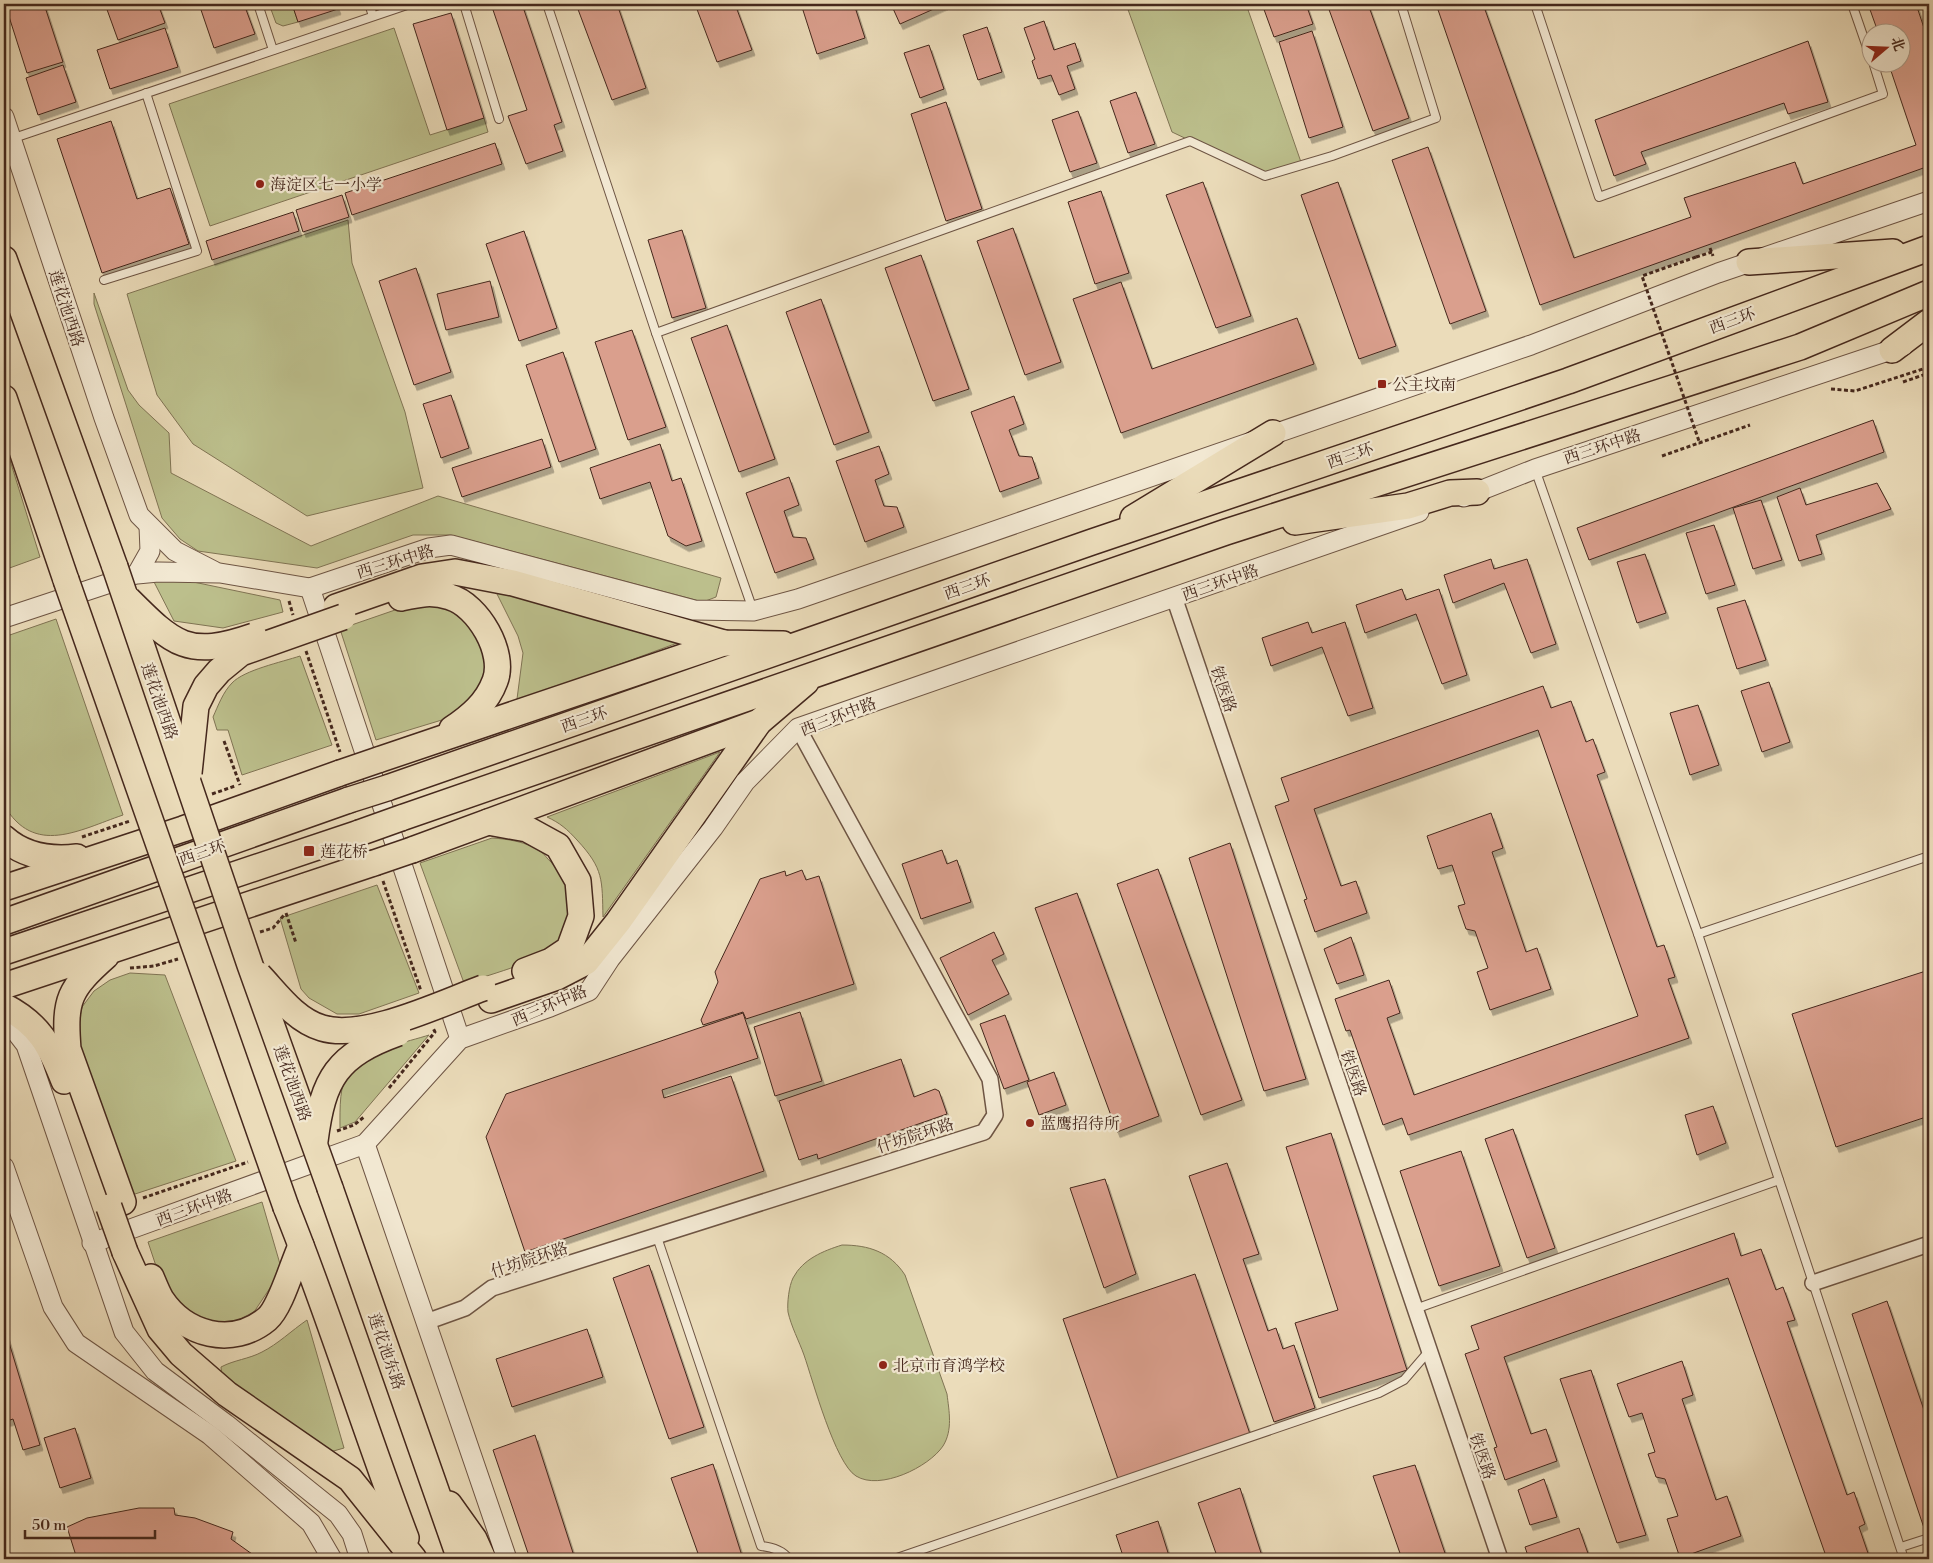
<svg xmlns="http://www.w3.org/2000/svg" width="1933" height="1563" viewBox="0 0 1933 1563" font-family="'Libre Bodoni','Noto Serif SC',serif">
  <defs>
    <filter id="shadow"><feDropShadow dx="3" dy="5.5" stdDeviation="0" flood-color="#0004"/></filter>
  </defs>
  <rect width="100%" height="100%" fill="#ebdcba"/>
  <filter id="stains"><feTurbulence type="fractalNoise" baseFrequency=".004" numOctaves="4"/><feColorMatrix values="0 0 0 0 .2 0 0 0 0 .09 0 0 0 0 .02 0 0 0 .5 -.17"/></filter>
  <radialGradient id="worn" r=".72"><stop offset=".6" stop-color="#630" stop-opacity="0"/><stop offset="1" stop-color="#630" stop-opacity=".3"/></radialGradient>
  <g fill="#bcbf8c" stroke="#807454">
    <polygon points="269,4 292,4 298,22 283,26 276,23"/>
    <polygon points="1126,4 1246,4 1302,165 1265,176 1172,132"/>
    <polygon points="394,28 430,135 484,118 488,132 210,226 169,104"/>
    <polygon points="348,220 352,263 405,412 423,488 307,516 193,444 157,395 127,294"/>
    <polygon points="94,293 128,390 139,405 169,433 171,473 311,546 438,496 721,578 716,597 703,602 451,535 413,535 317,568 198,551 180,539 162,518 94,304"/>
    <polygon points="4,441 40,557 4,570"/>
    <polygon points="179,579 280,600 283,612 223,628 174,621 153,580"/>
    <polygon points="500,591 680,642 520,701 517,699 523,653 518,636 496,592"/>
    <polygon points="424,600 450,609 480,635 488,666 482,690 455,716 376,740 340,629"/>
    <path d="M56 619 123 815C79 830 34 857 4 805V637Z"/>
    <path d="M300 656 332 745 242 775 228 730H217L213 717C218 706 223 692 232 683 244 670 282 662 300 656Z"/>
    <path d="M720 752 603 917C602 880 604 869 577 840 567 829 560 823 547 817Z"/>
    <path d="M492 838C508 839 527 842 540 851 544 853 547 859 551 862 575 889 577 924 551 952 545 958 478 979 464 983L420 863Z"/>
    <polygon points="377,885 419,993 359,1014 337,1014 309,998 301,989 280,918"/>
    <polygon points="130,973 165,975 236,1161 132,1195 76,1037 82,1007 94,991 110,980"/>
    <path d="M429 1035 355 1122 340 1128C340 1107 339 1085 350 1067 359 1052 411 1041 429 1035Z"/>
    <polygon points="262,1202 280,1264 274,1282 254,1312 232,1323 211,1325 181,1310 159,1275 148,1242"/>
    <path d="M842 1245C869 1245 890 1252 905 1275L947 1394C949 1411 953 1430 943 1446 929 1467 880 1491 856 1476 835 1463 813 1381 804 1355 799 1341 791 1326 788 1312 787 1303 789 1286 793 1278 803 1259 823 1251 842 1245Z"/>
    <path d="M307 1320 344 1448 330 1452 222 1377 221 1367C234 1360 249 1359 262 1352 278 1344 291 1331 307 1320Z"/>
  </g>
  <g fill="#da9f8d" stroke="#45281d" filter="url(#shadow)">
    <polygon points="5,4 44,4 63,62 27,73"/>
    <polygon points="105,4 158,4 165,23 118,40"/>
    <polygon points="199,4 244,4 255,34 214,48"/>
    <polygon points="292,4 336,4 338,9 298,22"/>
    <polygon points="491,4 522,4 562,122 554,125 563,151 526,164 508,116 527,110"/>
    <polygon points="576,4 617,4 646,88 612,100"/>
    <polygon points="695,4 735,4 752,50 717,62"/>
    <polygon points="801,4 854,4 865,38 817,54"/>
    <polygon points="891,4 945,4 900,24"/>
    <polygon points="1262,4 1306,4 1313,24 1274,37"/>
    <polygon points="1327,4 1368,4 1409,118 1373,131"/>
    <polygon points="1436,4 1483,4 1574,258 1691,217 1684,198 1795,162 1803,184 1916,145 1888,62 1900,62 1900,32 1878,32 1868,4 1916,4 1929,43 1929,166 1540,305"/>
    <polygon points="451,13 484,118 447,130 413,24"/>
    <polygon points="1044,21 1054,50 1075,43 1081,61 1067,66 1075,89 1059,95 1051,75 1038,79 1032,61 1035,59 1024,28"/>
    <polygon points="987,27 1002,72 978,80 963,35"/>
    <polygon points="165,28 178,67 110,89 97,50"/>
    <polygon points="1312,31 1343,127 1309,138 1279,42"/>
    <polygon points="1808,41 1828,102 1788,114 1784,103 1641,152 1646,164 1614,176 1595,120"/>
    <polygon points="929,45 944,89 920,98 904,53"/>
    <polygon points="63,65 76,102 38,115 26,78"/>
    <polygon points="1136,92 1155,144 1128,153 1110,101"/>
    <polygon points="946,102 982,209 946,221 911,114"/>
    <polygon points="1078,111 1097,163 1070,172 1052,120"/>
    <polygon points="111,121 137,199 170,188 189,244 102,273 57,139"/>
    <polygon points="495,143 502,164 352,215 345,193"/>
    <polygon points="1428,147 1486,311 1450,324 1392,160"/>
    <polygon points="1203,182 1251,316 1216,328 1166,195"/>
    <polygon points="1338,182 1396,346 1359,359 1301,195"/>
    <polygon points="1101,191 1129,273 1095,284 1068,202"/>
    <polygon points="342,195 349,217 303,232 296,210"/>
    <polygon points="293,212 299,231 212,260 206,241"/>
    <polygon points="1013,228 1061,362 1025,375 977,241"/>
    <polygon points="682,230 706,308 672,318 648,240"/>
    <polygon points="524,231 557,328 519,341 486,244"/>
    <polygon points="921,255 969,389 933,401 885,268"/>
    <polygon points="416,268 451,372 414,385 379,281"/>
    <polygon points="490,281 499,317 446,330 437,294"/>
    <polygon points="1121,282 1152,369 1297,318 1314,364 1121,433 1073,299"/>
    <polygon points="821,299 869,432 834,445 786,312"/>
    <polygon points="727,325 775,459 739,472 691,338"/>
    <polygon points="632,330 666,427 628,440 595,342"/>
    <polygon points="563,352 596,449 559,462 526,365"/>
    <polygon points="451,395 469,448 441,458 423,404"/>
    <polygon points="1014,396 1024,424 1009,430 1019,456 1032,457 1039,478 1000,492 971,412"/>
    <polygon points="1929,407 1929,427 1924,408"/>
    <polygon points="1873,420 1884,452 1589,560 1577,528"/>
    <polygon points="542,439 551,467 462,497 452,468"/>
    <polygon points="660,444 672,481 681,478 702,541 686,546 668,536 650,482 600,499 590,468"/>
    <polygon points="879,446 889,474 875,480 884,506 897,507 904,527 865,542 836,461"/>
    <polygon points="789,477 799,505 784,511 793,537 806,538 814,559 775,573 746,493"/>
    <polygon points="1877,483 1891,509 1816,535 1822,554 1799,561 1777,497 1800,488 1806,505"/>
    <polygon points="1761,500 1782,560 1753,569 1733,508"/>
    <polygon points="1714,525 1735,585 1706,594 1686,533"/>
    <polygon points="1645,554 1666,613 1637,623 1617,562"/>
    <polygon points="1491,559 1494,569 1527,559 1556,644 1531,653 1504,583 1453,603 1444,575"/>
    <polygon points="1402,589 1406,600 1439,589 1467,675 1442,684 1416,614 1365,633 1356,605"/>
    <polygon points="1745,600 1766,660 1737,669 1717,608"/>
    <polygon points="1308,622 1312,633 1345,622 1373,708 1348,716 1322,647 1271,666 1262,638"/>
    <polygon points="1769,682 1790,742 1762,752 1741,691"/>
    <polygon points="1543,686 1551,708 1571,701 1586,742 1593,739 1605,772 1597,775 1657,947 1664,945 1675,977 1668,979 1689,1038 1408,1135 1402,1118 1383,1125 1350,1030 1346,1031 1335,999 1389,980 1400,1013 1387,1018 1414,1095 1638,1016 1538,730 1314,809 1341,886 1356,881 1367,913 1315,932 1304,900 1307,899 1275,806 1289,801 1281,778"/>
    <polygon points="1698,705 1719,765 1690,775 1670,713"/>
    <polygon points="1491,813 1503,848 1492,852 1526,952 1537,948 1551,989 1490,1010 1477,972 1488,968 1475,931 1466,929 1458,906 1465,904 1452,865 1438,869 1427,836"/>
    <polygon points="1230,843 1306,1079 1264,1091 1189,858"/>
    <polygon points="942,850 947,864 957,860 971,902 921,919 902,864"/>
    <polygon points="1158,869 1242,1100 1201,1115 1117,884"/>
    <polygon points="802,870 806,880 819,876 854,984 746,1019 743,1012 703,1025 701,1020 718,982 715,972 760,879 785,871 786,876"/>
    <polygon points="1077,893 1159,1116 1117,1132 1035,908"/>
    <polygon points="994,932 1004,954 992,960 1009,994 968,1015 940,958"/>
    <polygon points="1351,937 1364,975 1337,984 1324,949"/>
    <polygon points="1929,970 1929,1116 1836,1147 1792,1014"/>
    <polygon points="800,1012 822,1081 775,1096 754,1027"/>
    <polygon points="743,1013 758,1058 662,1090 664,1098 731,1076 764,1171 525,1252 486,1137 506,1094"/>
    <polygon points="1005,1015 1029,1080 1004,1089 980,1024"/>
    <polygon points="901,1059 914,1097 935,1089 939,1091 947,1114 818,1159 817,1154 799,1160 779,1101"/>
    <polygon points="1054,1072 1066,1105 1039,1115 1027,1082"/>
    <polygon points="1713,1106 1726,1143 1697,1155 1685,1115"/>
    <polygon points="1513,1129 1555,1248 1527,1258 1485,1139"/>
    <polygon points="1331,1133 1407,1370 1319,1398 1295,1323 1338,1310 1286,1147"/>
    <polygon points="1461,1151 1500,1266 1439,1286 1400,1171"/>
    <polygon points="1227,1163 1259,1254 1243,1259 1268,1331 1276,1328 1283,1349 1294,1345 1315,1408 1274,1422 1189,1176"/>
    <polygon points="1105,1179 1136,1274 1104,1288 1070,1188"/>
    <polygon points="1734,1233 1741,1256 1761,1249 1776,1290 1783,1287 1795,1320 1787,1322 1847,1495 1854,1492 1865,1524 1859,1527 1870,1559 1827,1559 1728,1278 1504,1357 1531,1434 1546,1429 1557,1461 1505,1480 1494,1448 1497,1447 1465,1354 1479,1349 1471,1326"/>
    <polygon points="649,1265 704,1427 669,1439 613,1278"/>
    <polygon points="1195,1274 1250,1434 1118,1479 1063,1319"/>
    <polygon points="1887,1301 1929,1425 1929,1526 1924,1528 1852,1314"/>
    <polygon points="4,1326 40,1445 23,1450 13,1419 4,1422"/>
    <polygon points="587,1329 603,1377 512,1407 496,1359"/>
    <polygon points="1682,1361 1693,1395 1682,1399 1716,1500 1727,1496 1741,1536 1680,1558 1667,1519 1678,1516 1665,1479 1656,1477 1648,1454 1655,1452 1642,1413 1629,1417 1617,1384"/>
    <polygon points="1591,1370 1646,1535 1617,1543 1560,1379"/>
    <polygon points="75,1428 91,1478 60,1488 44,1438"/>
    <polygon points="535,1435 575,1559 530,1559 493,1450"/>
    <polygon points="713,1464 743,1559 700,1559 671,1478"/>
    <polygon points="1415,1465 1447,1559 1402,1559 1373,1476"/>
    <polygon points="1544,1479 1557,1517 1530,1525 1518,1490"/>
    <polygon points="1240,1488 1263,1559 1218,1559 1198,1503"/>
    <polygon points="139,1508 174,1508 175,1515 195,1518 233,1532 231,1539 259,1559 77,1559 67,1527 87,1518"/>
    <polygon points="1158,1521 1170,1559 1124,1559 1116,1535"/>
    <polygon points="1579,1528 1590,1559 1529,1559 1525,1547"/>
  </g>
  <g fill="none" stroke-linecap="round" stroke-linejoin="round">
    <defs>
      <g id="service">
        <polyline points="258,4 273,50"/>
        <polyline points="369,4 373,16"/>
        <polyline points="464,4 499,119"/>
        <polyline points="547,4 656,333 753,610"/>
        <polyline points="1535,4 1599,197 1883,94 1873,62"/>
        <polyline points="1852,4 1870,56"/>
        <polyline points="11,139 410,4"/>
        <polyline points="104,280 197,251 146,93"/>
        <polyline points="656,333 1190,141 1265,176 1332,156 1436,118 1401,4"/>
        <polyline points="1535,469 1698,934 1904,1559"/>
        <polyline points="1698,934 1929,856"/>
        <path d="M657 1237 761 1546C772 1547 782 1550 789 1559"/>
        <polyline points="1415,1309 1779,1180"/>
        <polyline points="1901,1547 1929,1538"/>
        <polyline points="894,1559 1379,1393 1404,1380 1429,1351"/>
      </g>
      <g id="minor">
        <polyline points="1174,597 1500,1559"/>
        <polyline points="1813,1283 1929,1244"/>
        <polyline points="426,1322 465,1308 492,1288 984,1132 995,1115 990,1079 798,728"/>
      </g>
      <g id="tertiary">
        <polyline points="4,117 104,418 139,515 175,551 214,571"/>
        <polyline points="1464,497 1535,469 1903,346"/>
        <polyline points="149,526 150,551 137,574 158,572 220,573 310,588 429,548 451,545 694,610 753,611 798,599 1531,345 1718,273 1929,201"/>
        <polyline points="310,588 460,1039"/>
        <polyline points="4,618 131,576"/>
        <polyline points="4,1028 16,1032 26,1045 124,1332 155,1371 226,1424 338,1514 352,1534 360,1559"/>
        <polyline points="365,1144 507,1559"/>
        <polyline points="4,1167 53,1307 76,1343 210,1435 311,1523 332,1559"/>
        <polyline points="92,1243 365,1144 460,1039 550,1007 589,991 610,959 713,828 745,782 798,728 1419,512"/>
      </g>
      <g id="trunk">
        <polyline points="4,259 115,567"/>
        <polyline points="1749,262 1893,252"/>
        <polyline points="1892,350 1929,322"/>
        <polyline points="4,398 66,580"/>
        <polyline points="1133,518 1273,433"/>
        <polyline points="1295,522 1408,506 1450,493 1477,492"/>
        <path d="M401 598C419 594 432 591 450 597 478 605 506 653 495 681 487 703 470 717 452 729"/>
        <polyline points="336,607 422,577 455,572 513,583 724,643 783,644"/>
        <polyline points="378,760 724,643"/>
        <polyline points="387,788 1092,542 1568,381 1929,248"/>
        <polyline points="401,818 1226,532 1800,347 1929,293"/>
        <polyline points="488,822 527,829 558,846 578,881 581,916 569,949 551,961 525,971"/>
        <path d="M4 838C24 856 51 860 77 857"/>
        <polyline points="412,850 759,722"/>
        <polyline points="4,888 183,829 340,773"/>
        <polyline points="4,922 349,800"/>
        <polyline points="4,952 359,833"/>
        <path d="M106 956C69 989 64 999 68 1049L123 1202"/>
        <polyline points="4,986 374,863"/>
        <polyline points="491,1000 557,977 586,962 618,922 759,722 806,682"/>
        <path d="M4 1006C39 1024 50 1045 64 1081"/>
        <polyline points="330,1188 460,1559"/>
        <path d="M286 1207C330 1316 364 1428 406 1538"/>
        <polyline points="125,1252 160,1329 181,1354 227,1394 350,1479 414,1559"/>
        <path d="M151 1277C154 1284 157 1292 161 1299 185 1335 232 1348 267 1319 281 1307 292 1265 301 1246"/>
        <polyline points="449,1504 474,1539 483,1559"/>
      </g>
    </defs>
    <use href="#service" stroke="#6e5544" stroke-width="10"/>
    <use href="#minor" stroke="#6e5544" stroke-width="18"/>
    <use href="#tertiary" stroke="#6e5544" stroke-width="21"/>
    <use href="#trunk" stroke="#45281d" stroke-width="28"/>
    <g stroke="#45281d" stroke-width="3" stroke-dasharray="4 2.5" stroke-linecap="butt">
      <polyline points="1710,248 1713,256"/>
      <polyline points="1696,257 1712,252"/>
      <polyline points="1903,382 1929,373"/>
      <polyline points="1831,389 1855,391 1929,367"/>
      <polyline points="1662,456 1750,425"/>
      <polyline points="289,601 293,615"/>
      <polyline points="306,651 340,752"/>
      <polyline points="224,741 240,785"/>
      <polyline points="212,794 235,786"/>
      <polyline points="82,837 130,821"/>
      <polyline points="383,881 421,991"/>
      <polyline points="286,913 296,943"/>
      <polyline points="260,932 273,928 284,915"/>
      <polyline points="130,968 154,966 178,959"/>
      <polyline points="389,1088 435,1032 433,1028"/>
      <polyline points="337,1131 354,1125 364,1117"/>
      <polyline points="143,1198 248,1162"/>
    </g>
    <use href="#service" stroke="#f2e8d2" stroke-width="8"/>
    <use href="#minor" stroke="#f2e8d2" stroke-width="15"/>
    <use href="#tertiary" stroke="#f2e8d2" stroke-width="19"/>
    <use href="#trunk" stroke="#ebdcba" stroke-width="25"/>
    <defs>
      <g id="trunk-bridge">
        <polyline points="115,567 250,965 330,1188"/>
        <polyline points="66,580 286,1207"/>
        <path d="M128 599C174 645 188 659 254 636"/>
        <polyline points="189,773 196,706 206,686 219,671 241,653 343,617"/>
        <polyline points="340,773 378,760"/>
        <polyline points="349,800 387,788"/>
        <polyline points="359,833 401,818"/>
        <polyline points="374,863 412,850"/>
        <path d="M259 975C277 994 295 1020 322 1028 364 1041 442 1003 483 988"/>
        <path d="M315 1141C323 1078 337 1055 398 1033"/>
        <polyline points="109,1207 125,1252"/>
      </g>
    </defs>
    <use href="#trunk-bridge" stroke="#45281d" stroke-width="28" stroke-linecap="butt"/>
    <polyline stroke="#45281d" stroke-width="3" stroke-dasharray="4 2.5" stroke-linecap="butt" points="1696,257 1642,276 1700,444"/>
    <use href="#trunk-bridge" stroke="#ebdcba" stroke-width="25"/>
  </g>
  <g fill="#8f2418" stroke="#f2e8d2" stroke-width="2">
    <circle cx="260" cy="184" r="5"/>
    <rect x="1377" y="379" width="10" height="10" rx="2.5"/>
    <rect x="303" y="845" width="12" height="12" rx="2.5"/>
    <circle cx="1030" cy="1123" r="5"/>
    <circle cx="883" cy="1365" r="5"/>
  </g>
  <g text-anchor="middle" stroke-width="4.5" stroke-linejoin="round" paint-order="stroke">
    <g font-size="16" fill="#45281d" stroke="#f2e8d2" text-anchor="start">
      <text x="270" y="190">海淀区七一小学</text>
      <text x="1392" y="390">公主坟南</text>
      <text x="320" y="857">莲花桥</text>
      <text x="1040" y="1129">蓝鹰招待所</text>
      <text x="893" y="1371">北京市育鸿学校</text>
    </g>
    <g font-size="16" fill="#45281d" stroke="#f2e8d2">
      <text transform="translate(67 308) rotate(72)" y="6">莲花池西路</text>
      <text transform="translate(1732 320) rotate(-20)" y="6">西三环</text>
      <text transform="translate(1602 446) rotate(-18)" y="6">西三环中路</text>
      <text transform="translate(1350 455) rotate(-19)" y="6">西三环</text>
      <text transform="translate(395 561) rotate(-17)" y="6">西三环中路</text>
      <text transform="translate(1220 582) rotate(-19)" y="6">西三环中路</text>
      <text transform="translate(967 586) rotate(-19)" y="6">西三环</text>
      <text transform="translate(1224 689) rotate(71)" y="6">铁医路</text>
      <text transform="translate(160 701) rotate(71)" y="6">莲花池西路</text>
      <text transform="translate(838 716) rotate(-21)" y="6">西三环中路</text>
      <text transform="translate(584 719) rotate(-19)" y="6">西三环</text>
      <text transform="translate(202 852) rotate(-19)" y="6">西三环</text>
      <text transform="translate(549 1005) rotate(-23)" y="6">西三环中路</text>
      <text transform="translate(1354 1073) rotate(71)" y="6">铁医路</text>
      <text transform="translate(293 1083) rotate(70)" y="6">莲花池西路</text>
      <text transform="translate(915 1135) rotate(-18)" y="6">什坊院环路</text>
      <text transform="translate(194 1207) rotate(-20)" y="6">西三环中路</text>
      <text transform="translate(529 1259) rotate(-18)" y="6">什坊院环路</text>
      <text transform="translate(387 1351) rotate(71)" y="6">莲花池东路</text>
      <text transform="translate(1483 1456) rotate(71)" y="6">铁医路</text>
    </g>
  </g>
  <rect width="1933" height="1563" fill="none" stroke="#ebdcba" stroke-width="20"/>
  <rect x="5" y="5" width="1923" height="1553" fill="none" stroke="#45281d" stroke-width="2.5"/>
  <rect x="10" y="10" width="1913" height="1543" fill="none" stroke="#45281d"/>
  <g transform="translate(1886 48) rotate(71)"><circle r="24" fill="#f2e8d2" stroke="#ad9b8a"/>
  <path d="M0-4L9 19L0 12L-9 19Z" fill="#8f2418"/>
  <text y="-8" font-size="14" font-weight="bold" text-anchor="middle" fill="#45281d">北</text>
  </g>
  <path d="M25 1530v8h130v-8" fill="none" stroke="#45281d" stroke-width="2.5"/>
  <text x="32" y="1530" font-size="15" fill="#45281d" stroke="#f2e8d2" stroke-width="4" paint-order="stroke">50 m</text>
  <rect width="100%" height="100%" filter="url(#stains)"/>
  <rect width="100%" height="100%" fill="url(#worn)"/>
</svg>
